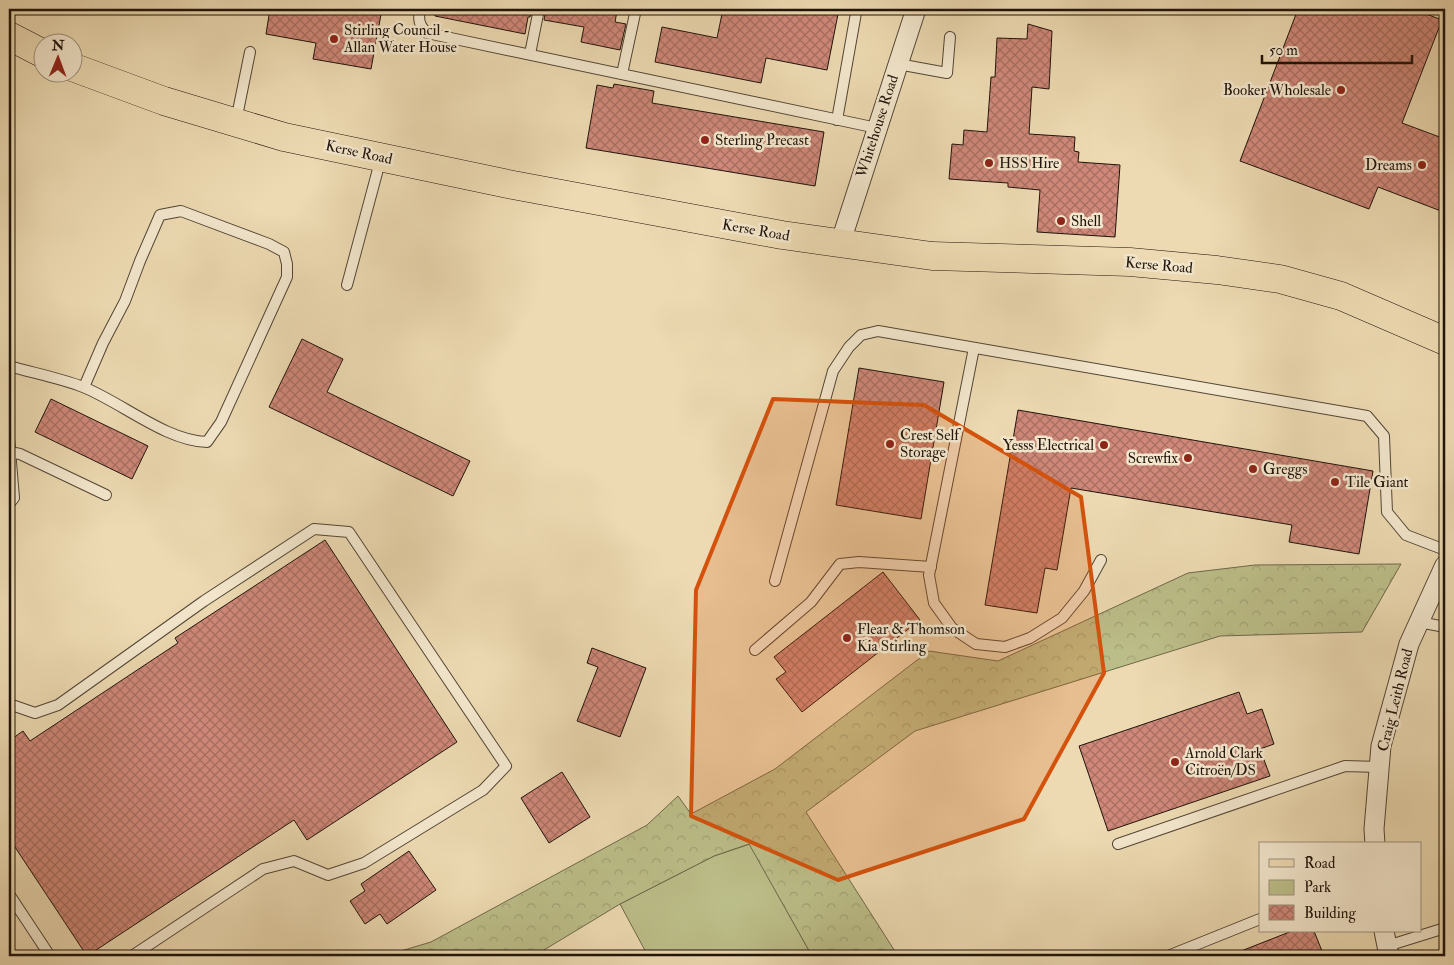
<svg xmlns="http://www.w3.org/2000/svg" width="1454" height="965" viewBox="0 0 1454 965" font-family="'IM FELL Double Pica',serif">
  <defs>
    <pattern id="forest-crowns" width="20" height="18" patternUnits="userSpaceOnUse" patternTransform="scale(1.25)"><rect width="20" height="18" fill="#bcbe89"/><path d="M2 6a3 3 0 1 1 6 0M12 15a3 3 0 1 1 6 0" fill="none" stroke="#a1a275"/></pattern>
    <pattern id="building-cross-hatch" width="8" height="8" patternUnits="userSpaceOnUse" patternTransform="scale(1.25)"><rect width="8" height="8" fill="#cf8879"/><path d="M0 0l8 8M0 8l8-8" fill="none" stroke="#a76e61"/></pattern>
  </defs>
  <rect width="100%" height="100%" fill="#eddab2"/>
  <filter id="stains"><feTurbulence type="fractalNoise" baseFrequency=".004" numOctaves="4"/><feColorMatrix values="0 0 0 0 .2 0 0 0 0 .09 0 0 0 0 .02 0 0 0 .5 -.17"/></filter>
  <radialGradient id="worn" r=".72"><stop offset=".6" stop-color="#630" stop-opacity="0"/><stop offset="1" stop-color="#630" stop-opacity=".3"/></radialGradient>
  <polygon fill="#bcbe89" stroke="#6e684a" points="750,844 812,956 648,956 620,904 714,856"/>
  <polygon fill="url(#forest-crowns)" stroke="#6e684a" points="1401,564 1362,632 1220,636 915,731 806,812 898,956 812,956 749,844 714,856 620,904 534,956 384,956 431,942 647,825 678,796 691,814 775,769 929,651 998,661 1188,573 1255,565"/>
  <g fill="url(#building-cross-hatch)" stroke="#1f130b">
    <polygon points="270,9 382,9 371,69 313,59 316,43 266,34"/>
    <polygon points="435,9 532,9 530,17 528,17 525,34 435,16"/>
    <polygon points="546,9 608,9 617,11 615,22 626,24 620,50 581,42 584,27 544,20"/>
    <polygon points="723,9 839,9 827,70 766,58 761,83 655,62 662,27 717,38"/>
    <polygon points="1298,9 1413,9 1442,20 1402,123 1445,139 1445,200 1441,211 1378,187 1369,209 1240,161"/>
    <polygon points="1028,24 1052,31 1049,89 1032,87 1029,134 1075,137 1074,151 1079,152 1078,162 1120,165 1115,237 1037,232 1040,190 1008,187 1008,183 949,179 952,144 963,145 964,130 987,132 991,77 995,77 997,38 1027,39"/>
    <polygon points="614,84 654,91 652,103 824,132 815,186 586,148 597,85 613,88"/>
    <polygon points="302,339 343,359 327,392 470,461 453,496 269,407"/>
    <polygon points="859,368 944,382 921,519 836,505"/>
    <polygon points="51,399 148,446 132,479 35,432"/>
    <polygon points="1018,410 1373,471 1359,554 1289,542 1292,525 1071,488 1057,570 1045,568 1037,613 985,605"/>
    <polygon points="325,540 457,742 307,840 294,820 87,956 9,838 9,741 23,731 30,741 178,643 175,638"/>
    <polygon points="883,572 920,620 802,712 776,679 786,672 774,657"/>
    <polygon points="592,648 646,668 620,737 577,721 598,667 587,663"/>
    <polygon points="1239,692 1247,714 1262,709 1274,744 1260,749 1270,776 1108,831 1079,746"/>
    <polygon points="562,772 590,817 549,843 521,798"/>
    <polygon points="409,851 436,890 387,924 380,914 365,924 350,901 365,891 361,884"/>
    <polygon points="1292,931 1314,931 1324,956 1231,956 1231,955"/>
  </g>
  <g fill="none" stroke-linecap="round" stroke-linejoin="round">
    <defs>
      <g id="service">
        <path d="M420 9C418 20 419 25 427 33L877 128"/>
        <polyline points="530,54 539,9"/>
        <polyline points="898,64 947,73 950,37"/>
        <polyline points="622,74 636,9"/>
        <polyline points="837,120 856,13"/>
        <polyline points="236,121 250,52"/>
        <polyline points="347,285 381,158"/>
        <polyline points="974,348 929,575 934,603 952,628 976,644 1005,647 1030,638 1062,618 1084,591 1101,560"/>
        <path d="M9 366C33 373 60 378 83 387 121 402 166 441 207 442L221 422 287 277V264L284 252 269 244 181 211 160 215 140 261 125 301 103 343 84 387"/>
        <polyline points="9,438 14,498 9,504"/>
        <polyline points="10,452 20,454 106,495"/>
        <polyline points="775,581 833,371 849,347 861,335 878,331 1367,416 1384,436 1387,512 1406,535 1445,550"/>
        <polyline points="1419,622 1445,627"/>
        <polyline points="755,650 811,602 840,564 859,562 931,567"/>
        <polyline points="9,704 35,713 58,705 204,601 314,529 349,532 506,766 483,790 395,844 364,863 328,875 294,861 263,869 132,956"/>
        <polyline points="1118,844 1345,766 1379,767"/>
        <polyline points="9,894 50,956"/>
        <polyline points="1387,946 1445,928"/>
        <polyline points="1168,956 1260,919"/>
      </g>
      <g id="minor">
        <polyline points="840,244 916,9"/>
        <polyline points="1375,844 1374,829 1381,746 1409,644 1445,565"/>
        <polyline points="1384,931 1389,956"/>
      </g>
      <g id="primary">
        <polyline points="9,36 42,53"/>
        <polyline points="72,67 164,101 284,137 513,185 782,235 889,250 932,256 1130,262 1217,270 1280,279 1341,296 1445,341"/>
      </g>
    </defs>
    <use href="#service" stroke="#524535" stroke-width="12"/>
    <use href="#minor" stroke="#524535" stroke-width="21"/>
    <use href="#primary" stroke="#1f130b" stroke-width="29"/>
    <use href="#service" stroke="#f3e7cd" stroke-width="10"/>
    <use href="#minor" stroke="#f3e7cd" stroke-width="19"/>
    <use href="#primary" stroke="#eddab2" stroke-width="28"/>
  </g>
  <path fill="#d4520c" fill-opacity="0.2" stroke="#d4520c" stroke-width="4" stroke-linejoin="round" d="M773 399 924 405 1081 497 1104 673 1024 819 838 880 691 816 696 590Z"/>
  <g fill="#8f2418" stroke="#f3e7cd" stroke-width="2">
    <circle cx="334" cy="39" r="5"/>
    <circle cx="1341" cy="90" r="5"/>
    <circle cx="705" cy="140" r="5"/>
    <circle cx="989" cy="163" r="5"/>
    <circle cx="1422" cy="165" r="5"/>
    <circle cx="1061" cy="221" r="5"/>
    <circle cx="890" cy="444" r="5"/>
    <circle cx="1104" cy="445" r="5"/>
    <circle cx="1188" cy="458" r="5"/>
    <circle cx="1253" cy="469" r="5"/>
    <circle cx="1335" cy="482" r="5"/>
    <circle cx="847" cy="638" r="5"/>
    <circle cx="1175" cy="762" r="5"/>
  </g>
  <g text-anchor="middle" stroke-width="5" stroke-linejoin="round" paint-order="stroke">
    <g font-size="15" fill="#1f130b" stroke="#f3e7cd" text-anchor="start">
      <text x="344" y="35">Stirling Council -<tspan x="344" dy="17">Allan Water House</tspan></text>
      <text x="1331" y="95" text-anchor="end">Booker Wholesale</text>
      <text x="715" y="145">Sterling Precast</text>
      <text x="999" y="168">HSS Hire</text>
      <text x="1412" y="170" text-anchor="end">Dreams</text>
      <text x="1071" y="226">Shell</text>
      <text x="900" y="440">Crest Self<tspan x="900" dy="17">Storage</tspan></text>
      <text x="1094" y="450" text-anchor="end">Yesss Electrical</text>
      <text x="1178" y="463" text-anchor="end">Screwfix</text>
      <text x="1263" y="474">Greggs</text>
      <text x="1345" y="487">Tile Giant</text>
      <text x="857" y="634">Flear &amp; Thomson<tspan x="857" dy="17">Kia Stirling</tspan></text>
      <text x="1185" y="758">Arnold Clark<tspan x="1185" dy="17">Citroën/DS</tspan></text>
    </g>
    <g font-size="15" fill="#1f130b" stroke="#f3e7cd">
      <text transform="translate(877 126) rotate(-72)" y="5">Whitehouse Road</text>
      <text transform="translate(359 152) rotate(12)" y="5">Kerse Road</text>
      <text transform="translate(756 230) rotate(10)" y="5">Kerse Road</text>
      <text transform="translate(1159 265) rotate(5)" y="5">Kerse Road</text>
      <text transform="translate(1395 700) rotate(-76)" y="5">Craig Leith Road</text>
    </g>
  </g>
  <rect width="1454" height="965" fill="none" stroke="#eddab2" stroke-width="30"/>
  <rect x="10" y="10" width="1434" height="945" fill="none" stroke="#1f130b" stroke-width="2.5"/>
  <rect x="15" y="15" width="1424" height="935" fill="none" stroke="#1f130b"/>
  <rect x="1259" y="842" width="162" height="90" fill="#f3e7cd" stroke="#9e927f"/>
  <rect x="1269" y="859" width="25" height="8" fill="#eddab2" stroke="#9e927f"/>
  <text x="1304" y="868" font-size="15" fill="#1f130b">Road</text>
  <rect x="1269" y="880" width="25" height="15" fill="#bcbe89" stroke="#9e927f"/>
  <text x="1304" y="892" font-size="15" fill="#1f130b">Park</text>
  <rect x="1269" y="905" width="25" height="15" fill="url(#building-cross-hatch)" stroke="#9e927f"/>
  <text x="1304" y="918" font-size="15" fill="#1f130b">Building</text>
  <g transform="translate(58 58) rotate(1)"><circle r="24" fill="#f3e7cd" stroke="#9e927f"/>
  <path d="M0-4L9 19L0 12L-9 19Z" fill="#8f2418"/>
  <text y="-8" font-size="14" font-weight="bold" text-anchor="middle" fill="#1f130b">N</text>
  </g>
  <path d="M1262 55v8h150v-8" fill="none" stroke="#1f130b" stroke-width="2.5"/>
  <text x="1269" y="55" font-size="15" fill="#1f130b" stroke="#f3e7cd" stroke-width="4" paint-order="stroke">50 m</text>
  <rect width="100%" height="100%" filter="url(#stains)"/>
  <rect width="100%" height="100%" fill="url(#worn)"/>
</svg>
